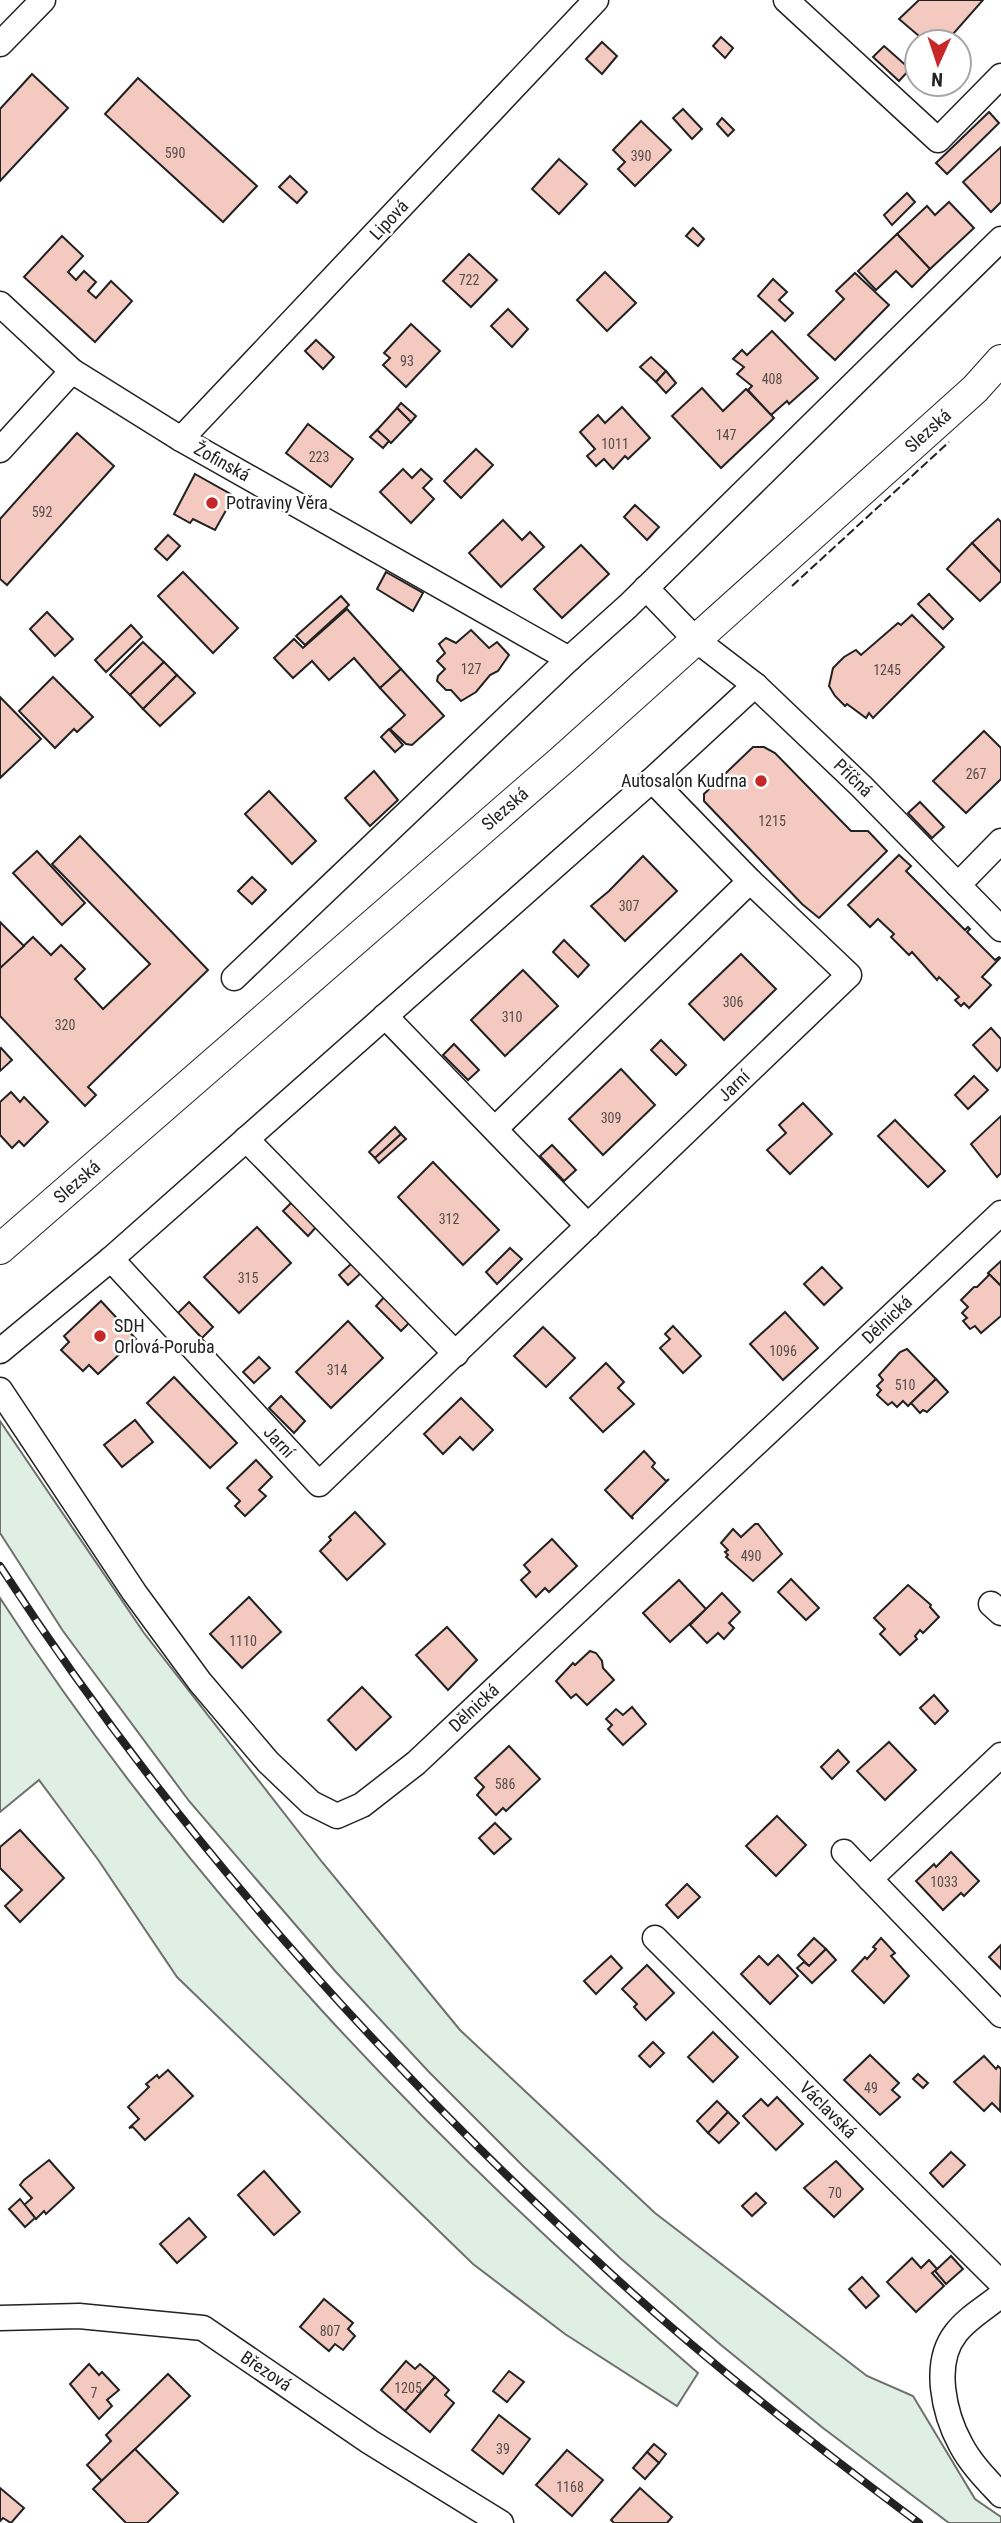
<svg xmlns="http://www.w3.org/2000/svg" width="1001" height="2523" viewBox="0 0 1001 2523" font-family="'Roboto Condensed',sans-serif">
  <rect width="100%" height="100%" fill="#fff"/>
  <g fill="#e0efe3" stroke="#6f6f6f" stroke-width="2">
    <polygon points="0,1421 144,1633 322,1862 460,2030 655,2213 867,2376 913,2396 975,2499 1001,2517 1001,2523 949,2523 823,2428 721,2345 620,2258 523,2166 429,2072 336,1972 189,1801 63,1631 0,1533"/>
    <path d="M0 1598C190 1891 435 2146 698 2373L677 2406 565 2334 473 2264 177 1977 99 1861 39 1780 0 1812Z"/>
  </g>
  <g fill="#f3c9c0" stroke="#222" stroke-width="2">
    <polygon points="919,0 983,0 946,42 926,42 899,19"/>
    <polygon points="721,37 733,48 725,58 713,46"/>
    <polygon points="602,42 617,56 602,74 586,59"/>
    <polygon points="884,46 910,69 899,81 873,57"/>
    <polygon points="32,74 68,108 0,181 0,109"/>
    <polygon points="138,78 257,186 223,222 105,114"/>
    <polygon points="683,109 702,129 692,139 673,118"/>
    <polygon points="989,112 999,123 947,174 936,163"/>
    <polygon points="722,118 734,130 728,136 717,124"/>
    <polygon points="641,121 671,150 635,186 618,169 625,162 613,150"/>
    <polygon points="1001,147 1001,202 991,212 963,182"/>
    <polygon points="559,159 587,184 559,214 532,189"/>
    <polygon points="290,176 307,192 297,203 279,187"/>
    <polygon points="907,193 915,202 892,225 884,215"/>
    <polygon points="949,202 974,228 930,269 897,234 927,206 935,215"/>
    <polygon points="693,228 704,239 698,246 686,236"/>
    <polygon points="897,234 930,269 912,287 896,271 876,290 858,271"/>
    <polygon points="62,236 83,256 68,272 76,280 84,271 96,282 88,291 96,298 111,281 132,301 95,342 24,277"/>
    <polygon points="469,254 497,280 471,307 443,281"/>
    <polygon points="605,272 636,303 607,331 577,300"/>
    <polygon points="855,273 889,305 835,360 808,335 844,299 836,291"/>
    <polygon points="773,279 787,292 779,300 793,313 785,321 758,296"/>
    <polygon points="508,309 528,329 512,347 491,326"/>
    <polygon points="411,324 440,351 406,387 383,365 390,358 384,353"/>
    <polygon points="772,331 818,378 789,404 787,401 771,415 748,390 752,386 737,374 744,367 733,359 742,350 747,355"/>
    <polygon points="316,340 334,357 323,369 305,351"/>
    <polygon points="651,357 666,371 656,382 640,367"/>
    <polygon points="666,371 676,383 666,393 656,382"/>
    <polygon points="702,388 723,411 746,389 774,418 721,468 672,416"/>
    <polygon points="401,403 416,416 411,422 397,408"/>
    <polygon points="622,407 650,438 628,459 625,456 613,469 604,459 596,466 587,456 595,449 580,432 598,415 605,423"/>
    <polygon points="397,408 411,422 391,443 377,430"/>
    <polygon points="308,424 353,459 331,487 286,453"/>
    <polygon points="377,430 389,441 383,448 370,437"/>
    <polygon points="77,433 114,466 7,585 0,579 0,519"/>
    <polygon points="476,449 493,465 461,498 444,481"/>
    <polygon points="403,469 412,478 421,469 432,479 423,488 434,499 411,523 380,492"/>
    <polygon points="195,474 234,496 215,530 193,519 190,523 174,514"/>
    <polygon points="635,505 659,527 647,540 624,517"/>
    <polygon points="998,519 1001,522 1001,573 972,543"/>
    <polygon points="503,520 522,540 530,532 544,547 501,587 469,553"/>
    <polygon points="168,535 180,546 167,560 155,549"/>
    <polygon points="972,543 1001,573 1001,581 980,601 947,569"/>
    <polygon points="581,545 609,574 562,618 534,589"/>
    <polygon points="183,572 238,628 213,653 158,596"/>
    <polygon points="386,572 423,593 413,611 377,589"/>
    <polygon points="929,594 953,619 943,629 918,604"/>
    <polygon points="341,596 349,605 305,645 296,636"/>
    <polygon points="347,609 401,669 380,688 354,658 329,680 312,661 293,678 274,658 294,639 303,648"/>
    <polygon points="47,612 73,639 55,656 30,629"/>
    <polygon points="912,615 944,647 873,718 869,713 866,718 847,704 845,706 835,696 829,686 833,668 844,657 856,650 861,655 898,623 901,625"/>
    <polygon points="131,625 142,637 106,672 95,660"/>
    <polygon points="471,630 489,648 497,642 509,655 498,671 490,675 476,692 461,701 451,690 446,690 437,681 438,676 445,669 437,661 445,653 439,644 446,638 456,643"/>
    <polygon points="143,642 164,662 130,695 110,675"/>
    <polygon points="164,662 177,675 143,709 130,695"/>
    <polygon points="401,669 444,716 412,745 406,744 390,729 405,715 380,688"/>
    <polygon points="177,675 195,693 160,726 143,709"/>
    <polygon points="53,677 93,717 77,732 74,729 55,748 19,711"/>
    <polygon points="0,697 41,739 0,778"/>
    <polygon points="389,729 403,745 395,752 381,737"/>
    <polygon points="984,731 1001,748 1001,779 966,813 933,781"/>
    <polygon points="753,747 764,747 775,753 851,831 868,831 887,851 819,918 802,904 704,801 704,794"/>
    <polygon points="374,771 398,800 370,826 345,798"/>
    <polygon points="269,791 316,841 292,864 245,814"/>
    <polygon points="920,802 944,827 932,838 908,813"/>
    <polygon points="80,836 208,970 88,1087 96,1095 85,1106 0,1016 0,968 33,937 51,955 61,945 85,969 75,979 103,1009 150,964 52,864"/>
    <polygon points="37,851 85,903 62,925 13,873"/>
    <polygon points="899,855 911,866 906,871 965,930 968,927 970,929 967,932 995,960 999,957 1000,958 982,977 991,985 969,1008 964,1003 961,1006 955,1000 959,997 939,977 937,980 912,952 909,955 891,937 894,934 878,919 870,927 848,905"/>
    <polygon points="643,856 677,891 625,941 591,906 609,891"/>
    <polygon points="252,877 266,890 252,904 238,891"/>
    <polygon points="0,922 24,946 0,968"/>
    <polygon points="564,940 589,965 578,977 553,952"/>
    <polygon points="741,954 776,989 724,1040 689,1004"/>
    <polygon points="523,970 558,1006 505,1056 471,1020"/>
    <polygon points="991,1028 1001,1039 1001,1066 997,1071 973,1045"/>
    <polygon points="661,1040 686,1065 676,1075 651,1050"/>
    <polygon points="454,1044 479,1070 468,1080 443,1055"/>
    <polygon points="1,1048 12,1060 0,1071 0,1049"/>
    <polygon points="621,1069 655,1105 603,1155 569,1119"/>
    <polygon points="974,1076 988,1090 968,1109 955,1095"/>
    <polygon points="11,1092 20,1102 24,1097 48,1122 24,1146 19,1141 12,1148 0,1135 0,1102"/>
    <polygon points="803,1103 832,1134 790,1174 767,1150 786,1133 779,1125"/>
    <polygon points="1001,1116 1001,1173 997,1177 971,1144"/>
    <polygon points="895,1120 945,1171 928,1187 878,1136"/>
    <polygon points="395,1127 401,1134 375,1158 369,1152"/>
    <polygon points="401,1134 406,1139 379,1163 375,1158"/>
    <polygon points="552,1145 576,1170 564,1181 540,1156"/>
    <polygon points="433,1162 499,1230 463,1265 398,1197"/>
    <polygon points="295,1199 319,1224 308,1236 283,1211"/>
    <polygon points="257,1227 291,1263 239,1313 204,1277"/>
    <polygon points="510,1248 522,1259 497,1284 486,1272"/>
    <polygon points="1001,1261 1001,1286 988,1273"/>
    <polygon points="352,1263 361,1273 348,1285 339,1275"/>
    <polygon points="822,1267 842,1288 824,1305 804,1284"/>
    <polygon points="988,1273 1001,1286 1001,1316 981,1333 975,1326 970,1329 963,1321 967,1318 962,1313 968,1307 961,1300 974,1287 977,1287 989,1275"/>
    <polygon points="387,1294 412,1320 401,1331 376,1306"/>
    <polygon points="101,1301 136,1339 98,1374 89,1365 83,1371 61,1350 69,1342 64,1336"/>
    <polygon points="189,1302 213,1327 202,1338 178,1313"/>
    <polygon points="785,1312 818,1348 783,1380 750,1344"/>
    <polygon points="348,1321 383,1358 331,1408 296,1372"/>
    <polygon points="673,1326 701,1356 683,1373 660,1348 670,1339 665,1334"/>
    <polygon points="543,1327 575,1358 546,1387 514,1356"/>
    <polygon points="907,1349 936,1379 908,1406 903,1401 897,1407 892,1402 888,1405 877,1395 881,1390 877,1386 883,1380 879,1375 900,1352"/>
    <polygon points="259,1357 270,1368 254,1383 243,1372"/>
    <polygon points="606,1363 624,1382 618,1388 634,1404 603,1432 570,1398"/>
    <polygon points="174,1377 237,1443 210,1468 147,1403"/>
    <polygon points="936,1379 948,1392 927,1412 923,1410 920,1413 911,1403"/>
    <polygon points="281,1396 305,1421 294,1433 269,1408"/>
    <polygon points="461,1398 493,1430 473,1450 460,1437 443,1454 424,1434"/>
    <polygon points="135,1420 153,1442 122,1467 104,1445"/>
    <polygon points="644,1451 655,1463 652,1467 666,1481 669,1479 632,1516 633,1519 605,1490"/>
    <polygon points="256,1460 272,1477 259,1490 266,1496 245,1516 235,1506 240,1501 227,1488"/>
    <polygon points="355,1512 385,1544 347,1580 320,1551 331,1540 329,1537"/>
    <polygon points="755,1524 758,1524 782,1554 753,1581 726,1557 728,1555 725,1552 728,1550 721,1543 733,1529 741,1537"/>
    <polygon points="552,1539 577,1566 549,1592 545,1588 536,1597 521,1580 530,1572 524,1565"/>
    <polygon points="791,1579 819,1608 806,1620 778,1592"/>
    <polygon points="679,1580 706,1609 670,1642 643,1613"/>
    <polygon points="908,1585 931,1605 930,1607 939,1617 923,1633 920,1630 915,1636 917,1639 900,1655 880,1634 885,1629 874,1618"/>
    <polygon points="722,1593 740,1612 729,1623 734,1628 724,1639 718,1633 707,1643 690,1625"/>
    <polygon points="249,1597 281,1632 242,1668 210,1634"/>
    <polygon points="447,1627 477,1660 448,1690 416,1655"/>
    <polygon points="590,1651 596,1653 602,1661 603,1668 614,1680 587,1705 576,1694 571,1698 556,1681 573,1663 575,1665"/>
    <polygon points="362,1687 391,1717 356,1750 328,1720"/>
    <polygon points="934,1695 948,1711 935,1724 920,1708"/>
    <polygon points="632,1707 646,1724 623,1745 608,1729 612,1725 606,1719 616,1709 623,1715"/>
    <polygon points="889,1742 916,1770 885,1800 857,1771"/>
    <polygon points="509,1746 540,1779 506,1811 503,1808 496,1815 477,1795 484,1787 475,1778"/>
    <polygon points="838,1750 849,1762 832,1779 821,1767"/>
    <polygon points="777,1816 806,1845 776,1876 746,1846"/>
    <polygon points="495,1823 511,1839 494,1854 479,1838"/>
    <polygon points="20,1830 64,1878 20,1922 5,1906 22,1890 0,1868 0,1847"/>
    <polygon points="951,1852 979,1881 964,1896 961,1893 943,1910 916,1881 934,1864 936,1867"/>
    <polygon points="687,1884 700,1897 678,1918 666,1905"/>
    <polygon points="814,1938 826,1949 809,1966 798,1955"/>
    <polygon points="881,1938 895,1953 891,1956 909,1976 884,2003 852,1971 865,1957 867,1959 876,1949 873,1947"/>
    <polygon points="1001,1945 1001,1969 989,1957"/>
    <polygon points="826,1949 836,1960 812,1983 797,1968 804,1962 809,1966"/>
    <polygon points="778,1955 798,1976 770,2004 741,1974 759,1956 768,1965"/>
    <polygon points="611,1956 622,1968 596,1994 584,1981"/>
    <polygon points="647,1965 674,1993 646,2020 634,2007 637,2004 622,1989"/>
    <polygon points="713,2032 738,2057 713,2082 688,2057"/>
    <polygon points="653,2042 664,2053 650,2067 639,2056"/>
    <polygon points="870,2055 899,2083 892,2090 900,2097 880,2115 844,2080"/>
    <polygon points="984,2056 996,2069 998,2066 1001,2069 1000,2111 992,2103 984,2111 954,2082"/>
    <polygon points="168,2070 193,2096 145,2140 133,2127 129,2128 139,2119 128,2107 149,2087 146,2084 157,2075 159,2078"/>
    <polygon points="918,2074 928,2083 923,2088 913,2079"/>
    <polygon points="777,2097 803,2124 776,2150 743,2116 761,2099 768,2106"/>
    <polygon points="717,2101 728,2112 708,2133 697,2121"/>
    <polygon points="728,2112 739,2123 719,2143 708,2133"/>
    <polygon points="951,2152 965,2165 943,2187 930,2173"/>
    <polygon points="49,2160 74,2188 46,2214 44,2211 36,2219 24,2205 32,2198 20,2185 24,2180"/>
    <polygon points="836,2161 863,2189 834,2217 804,2188"/>
    <polygon points="264,2171 300,2212 274,2235 238,2195"/>
    <polygon points="756,2193 766,2203 752,2216 742,2206"/>
    <polygon points="20,2199 35,2218 25,2227 9,2209"/>
    <polygon points="189,2218 206,2237 177,2263 160,2244"/>
    <polygon points="951,2256 963,2269 946,2284 935,2271"/>
    <polygon points="912,2258 921,2268 929,2260 937,2269 932,2273 944,2286 916,2312 887,2282"/>
    <polygon points="862,2277 879,2296 866,2308 849,2289"/>
    <polygon points="324,2299 353,2323 348,2329 355,2336 343,2350 335,2344 329,2351 300,2327"/>
    <polygon points="406,2361 415,2369 420,2364 435,2377 405,2411 381,2390"/>
    <polygon points="89,2364 99,2375 102,2372 119,2390 107,2400 112,2406 99,2419 70,2384"/>
    <polygon points="509,2371 524,2382 507,2402 493,2391"/>
    <polygon points="168,2374 190,2396 102,2481 87,2465 111,2441 106,2435"/>
    <polygon points="435,2377 449,2390 445,2395 454,2403 430,2432 405,2411"/>
    <polygon points="499,2415 530,2439 503,2474 472,2450"/>
    <polygon points="654,2444 666,2454 659,2463 647,2452"/>
    <polygon points="135,2449 178,2493 147,2523 126,2523 93,2489"/>
    <polygon points="567,2450 603,2480 572,2516 536,2485"/>
    <polygon points="647,2452 659,2463 645,2479 633,2468"/>
    <polygon points="0,2488 24,2508 11,2523 3,2518 0,2521"/>
    <polygon points="640,2488 672,2517 667,2523 614,2523 611,2520"/>
  </g>
  <g fill="none" stroke-linecap="round" stroke-linejoin="round">
    <defs>
      <g id="minor">
        <polyline points="786,0 938,140 1001,76"/>
        <polyline points="0,44 43,0"/>
        <polyline points="0,304 72,371 181,439 569,659"/>
        <polyline points="181,439 596,0"/>
        <polyline points="0,450 72,371"/>
        <polyline points="646,588 695,639 755,685 861,786 1001,929"/>
        <polyline points="958,885 1001,841"/>
        <polyline points="234,978 569,659 628,606 1001,239"/>
        <polyline points="385,1016 588,1226"/>
        <polyline points="495,1129 750,881"/>
        <polyline points="246,1139 456,1354"/>
        <polyline points="111,1259 319,1484 849,975 750,881 652,780"/>
        <polyline points="0,1351 111,1259 652,780 755,685"/>
        <polyline points="0,1390 134,1592 200,1682 268,1762 311,1803 337,1816 362,1805 416,1763 1001,1213"/>
        <polyline points="991,1604 1001,1613"/>
        <polyline points="844,1852 1001,2015"/>
        <polyline points="870,1879 1001,1755"/>
        <polyline points="655,1938 1001,2283"/>
        <path d="M1001 2295C987 2307 967 2318 956 2333 932 2363 944 2414 961 2445 971 2464 987 2480 1001 2495"/>
        <polyline points="0,2318 79,2316 203,2328 370,2442 501,2523"/>
      </g>
      <polyline id="tertiary" points="0,1249 562,760 975,389 1001,360"/>
    </defs>
    <use href="#minor" stroke="#222" stroke-width="27"/>
    <use href="#tertiary" stroke="#222" stroke-width="32"/>
    <use href="#minor" stroke="#fff" stroke-width="24"/>
    <use href="#tertiary" stroke="#fff" stroke-width="30"/>
    <defs>
      <path id="rail" d="M0 1566C169 1826 378 2060 607 2270 706 2361 812 2443 919 2523"/>
    </defs>
    <use href="#rail" stroke="#222" stroke-width="8"/>
    <use href="#rail" stroke="#fff" stroke-width="5" stroke-dasharray="16" stroke-linecap="butt"/>
    <polyline stroke="#222" stroke-width="2" stroke-dasharray="9 3.5" stroke-linecap="butt" points="792,586 949,442"/>
  </g>
  <g fill="#c62828" stroke="#fff" stroke-width="2.5">
    <circle cx="212" cy="503" r="7"/>
    <circle cx="761" cy="781" r="7"/>
    <circle cx="100" cy="1336" r="7"/>
  </g>
  <g text-anchor="middle" stroke-width="5" stroke-linejoin="round" paint-order="stroke">
    <g font-size="14" fill="#564c4a">
      <text x="175" y="158">590</text>
      <text x="641" y="161">390</text>
      <text x="469" y="285">722</text>
      <text x="407" y="366">93</text>
      <text x="772" y="384">408</text>
      <text x="726" y="440">147</text>
      <text x="615" y="449">1011</text>
      <text x="319" y="462">223</text>
      <text x="42" y="517">592</text>
      <text x="471" y="674">127</text>
      <text x="887" y="675">1245</text>
      <text x="976" y="779">267</text>
      <text x="772" y="826">1215</text>
      <text x="629" y="911">307</text>
      <text x="733" y="1007">306</text>
      <text x="512" y="1022">310</text>
      <text x="65" y="1030">320</text>
      <text x="611" y="1123">309</text>
      <text x="449" y="1224">312</text>
      <text x="248" y="1283">315</text>
      <text x="783" y="1356">1096</text>
      <text x="337" y="1375">314</text>
      <text x="905" y="1390">510</text>
      <text x="751" y="1561">490</text>
      <text x="243" y="1646">1110</text>
      <text x="505" y="1789">586</text>
      <text x="944" y="1887">1033</text>
      <text x="871" y="2093">49</text>
      <text x="835" y="2198">70</text>
      <text x="330" y="2336">807</text>
      <text x="408" y="2393">1205</text>
      <text x="94" y="2398">7</text>
      <text x="503" y="2454">39</text>
      <text x="570" y="2492">1168</text>
    </g>
    <g font-size="18" fill="#222" stroke="#fff">
      <text transform="translate(389 220) rotate(-47)" y="6">Lipová</text>
      <text transform="translate(928 431) rotate(-42)" y="6">Slezská</text>
      <text transform="translate(222 462) rotate(29)" y="6">Žofinská</text>
      <text transform="translate(853 778) rotate(44)" y="6">Příčná</text>
      <text transform="translate(505 809) rotate(-41)" y="6">Slezská</text>
      <text transform="translate(734 1086) rotate(-44)" y="6">Jarní</text>
      <text transform="translate(77 1182) rotate(-41)" y="6">Slezská</text>
      <text transform="translate(887 1320) rotate(-43)" y="6">Dělnická</text>
      <text transform="translate(279 1442) rotate(47)" y="6">Jarní</text>
      <text transform="translate(474 1708) rotate(-43)" y="6">Dělnická</text>
      <text transform="translate(828 2110) rotate(45)" y="6">Václavská</text>
      <text transform="translate(266 2371) rotate(34)" y="6">Březová</text>
    </g>
    <g font-size="18" fill="#222" stroke="#fff" text-anchor="start">
      <text x="226" y="509">Potraviny Věra</text>
      <text x="747" y="787" text-anchor="end">Autosalon Kudrna</text>
      <text x="114" y="1332">SDH<tspan x="114" dy="21">Orlová-Poruba</tspan></text>
    </g>
  </g>
  <g transform="translate(938 63) rotate(183)"><circle r="33" fill="#ffffff" stroke="#a7a7a7" stroke-width="2"/>
  <path d="M0-5L12 26L0 18L-12 26Z" fill="#c62828"/>
  <text y="-10" font-size="19" font-weight="bold" text-anchor="middle" fill="#222222">N</text>
  </g>
</svg>
